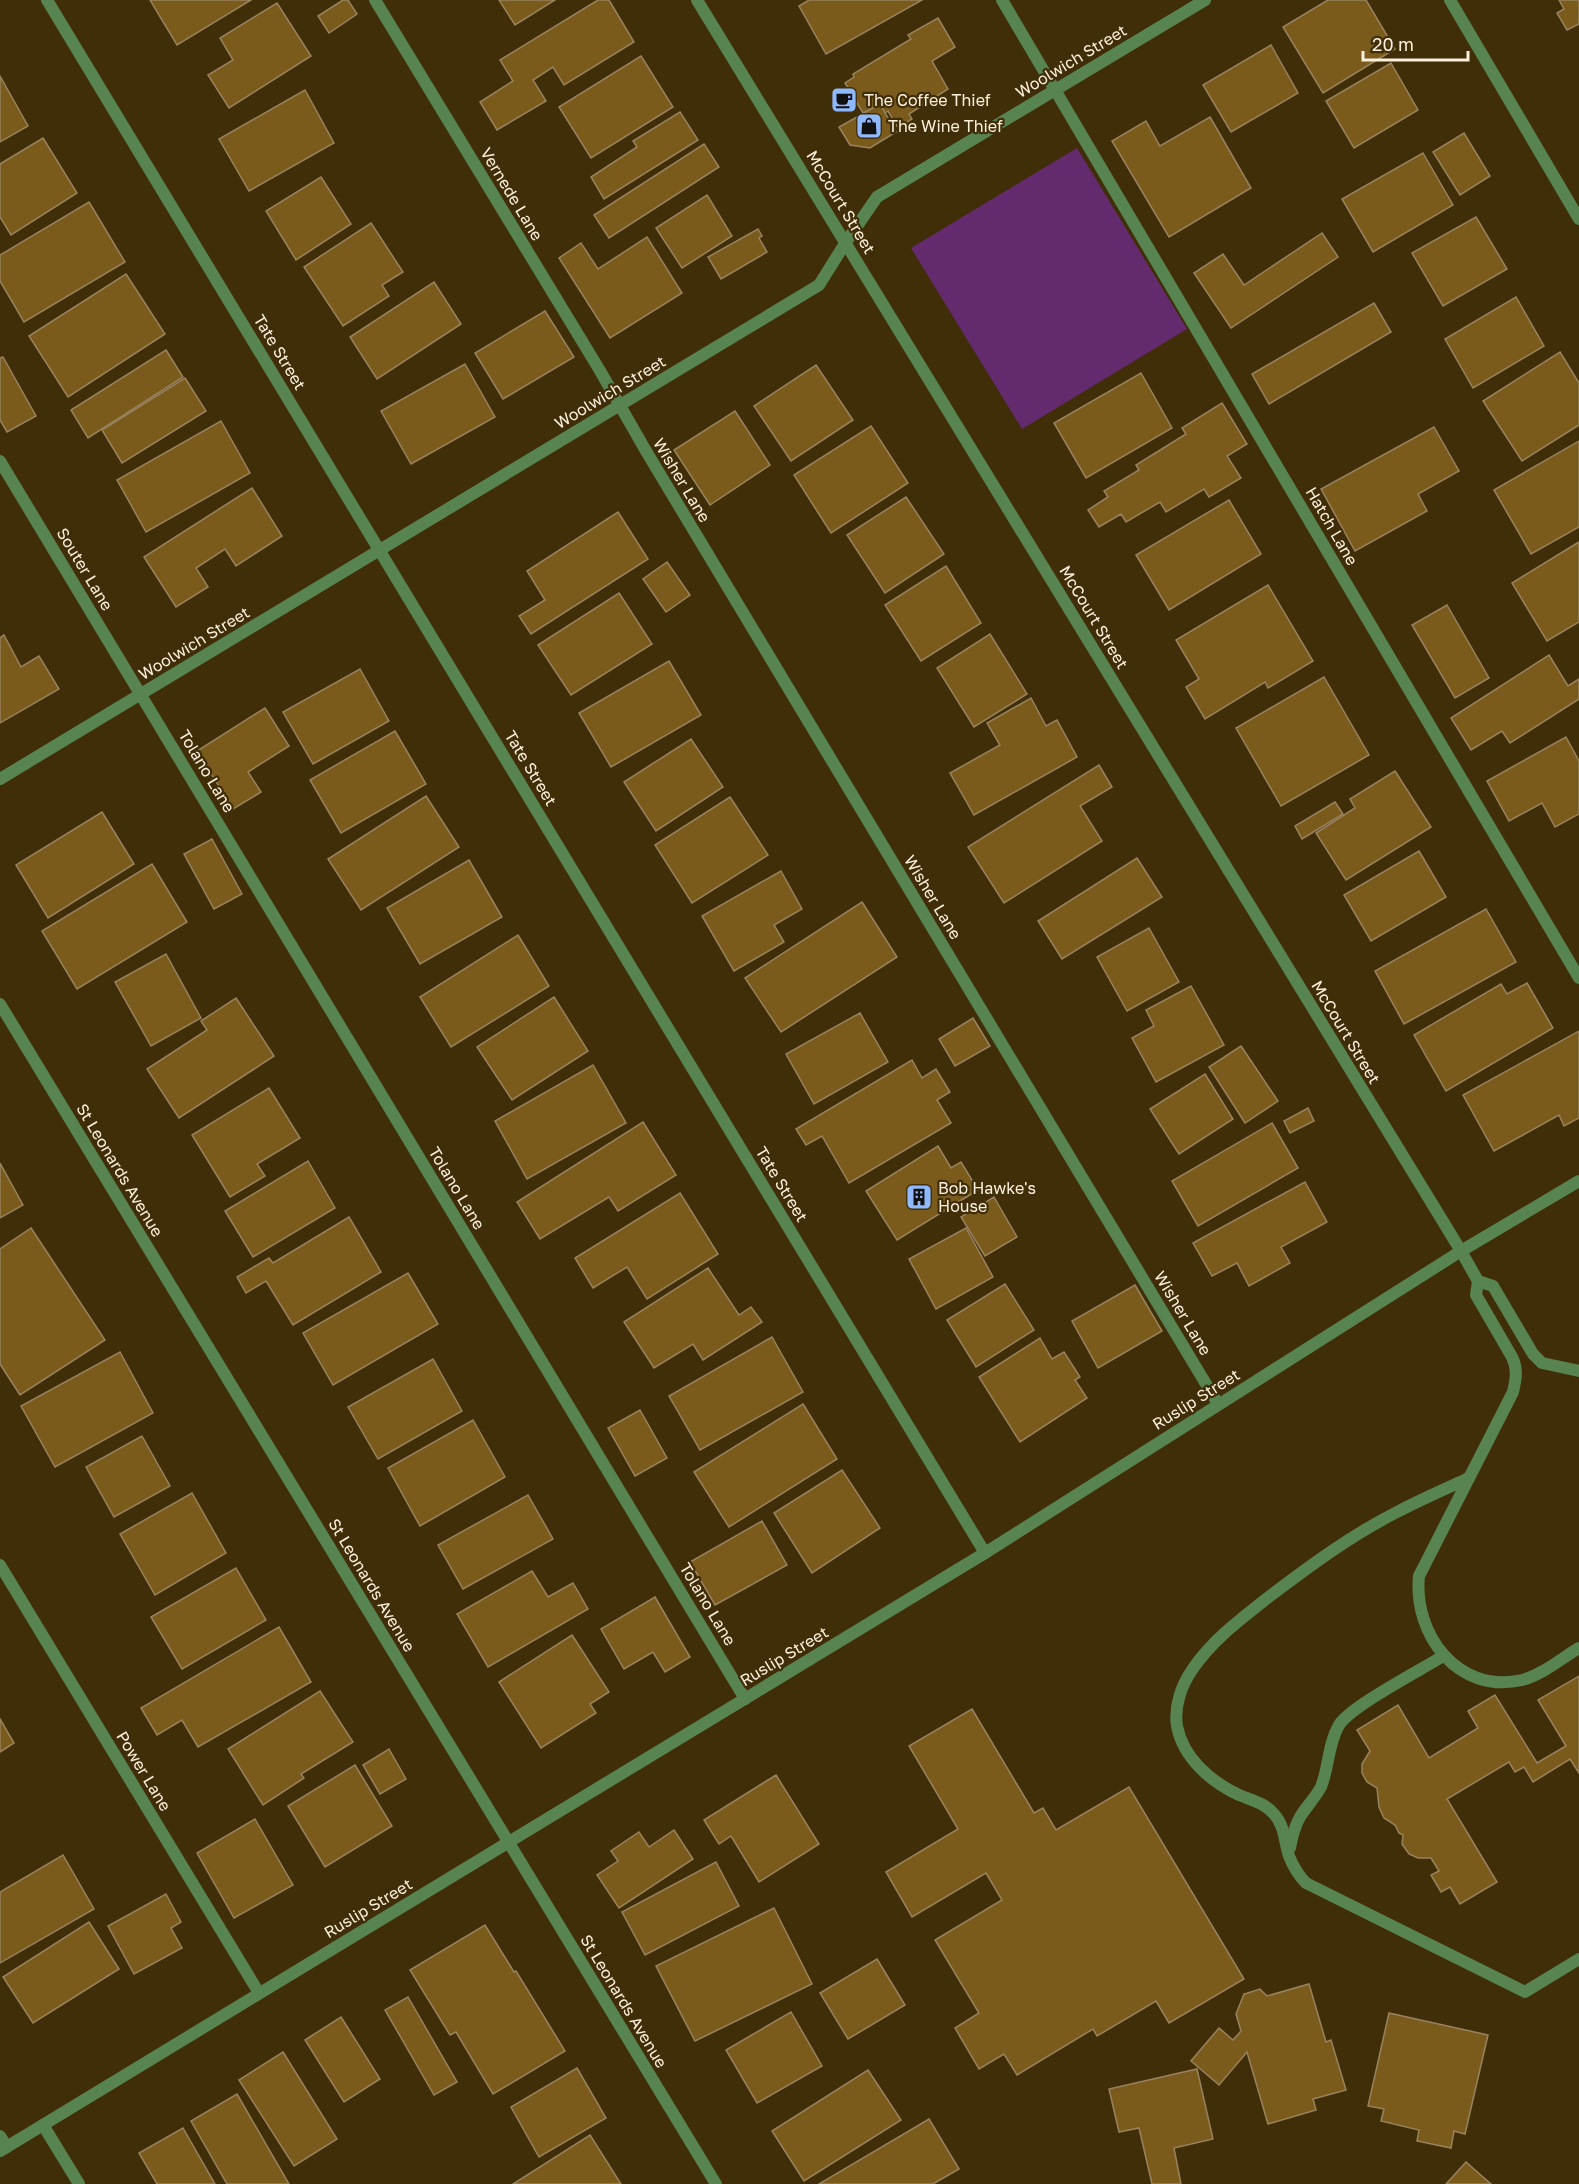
<svg xmlns="http://www.w3.org/2000/svg" width="1579" height="2184" viewBox="0 0 1579 2184" font-family="'Golos Text',sans-serif">
  <rect width="100%" height="100%" fill="#402e09"/>
  <polygon fill="#632b6e" points="1077,148 1187,329 1022,429 911,248"/>
  <g fill="#7b5b1c" stroke="#98835e" stroke-width="1.5">
    <polygon points="150,0 251,0 177,45"/>
    <polygon points="343,0 348,0 357,14 329,33 318,16"/>
    <polygon points="499,0 555,0 515,25"/>
    <polygon points="598,0 609,0 634,42 564,85 553,67 533,80 546,101 497,130 480,102 513,81 500,60"/>
    <polygon points="809,0 922,0 826,54 799,6"/>
    <polygon points="1328,0 1366,0 1395,49 1323,93 1283,27"/>
    <polygon points="1559,0 1579,0 1579,24 1567,30 1557,13 1564,9"/>
    <polygon points="277,3 311,56 229,108 208,75 233,60 220,38"/>
    <polygon points="938,18 955,47 932,61 948,89 909,114 912,119 898,128 888,111 885,113 880,104 863,113 845,83 854,77 853,74 911,39 908,35"/>
    <polygon points="1271,45 1298,93 1231,132 1203,85"/>
    <polygon points="641,56 673,107 591,158 559,107"/>
    <polygon points="1391,63 1418,110 1354,148 1326,101"/>
    <polygon points="0,76 28,126 0,142"/>
    <polygon points="305,90 334,143 249,191 219,139"/>
    <polygon points="880,104 896,132 870,148 850,145 839,127"/>
    <polygon points="680,112 698,140 604,199 591,177 637,147 633,141"/>
    <polygon points="1210,117 1251,188 1169,237 1112,141 1146,121 1160,146"/>
    <polygon points="1464,133 1490,176 1460,195 1433,152"/>
    <polygon points="43,138 77,193 11,235 0,217 0,164"/>
    <polygon points="704,144 719,167 609,238 594,215"/>
    <polygon points="1423,153 1453,205 1373,252 1342,199"/>
    <polygon points="321,177 351,224 296,260 266,211"/>
    <polygon points="707,195 732,236 682,268 656,228"/>
    <polygon points="89,202 125,262 24,322 0,281 0,255"/>
    <polygon points="1476,217 1507,269 1443,306 1412,253"/>
    <polygon points="371,223 403,272 382,285 389,296 343,326 304,267"/>
    <polygon points="758,229 762,236 759,238 767,252 721,279 708,257"/>
    <polygon points="1322,233 1338,257 1231,328 1194,273 1223,254 1244,285"/>
    <polygon points="647,237 682,293 610,338 559,258 581,243 598,269"/>
    <polygon points="126,274 165,334 68,397 29,336"/>
    <polygon points="434,282 461,324 377,379 350,337"/>
    <polygon points="1516,297 1544,346 1473,388 1445,339"/>
    <polygon points="1374,303 1391,332 1269,404 1252,374"/>
    <polygon points="545,311 574,357 503,399 475,353"/>
    <polygon points="166,350 183,377 88,438 71,410"/>
    <polygon points="1560,352 1579,383 1579,425 1522,461 1483,401"/>
    <polygon points="3,357 36,416 7,432 0,420 0,358"/>
    <polygon points="465,364 495,417 411,464 381,411"/>
    <polygon points="816,365 853,420 791,461 754,406"/>
    <polygon points="1141,373 1172,428 1086,478 1054,423"/>
    <polygon points="185,378 206,411 122,463 102,430"/>
    <polygon points="1222,403 1247,444 1227,456 1241,478 1209,497 1204,489 1166,512 1160,502 1126,522 1121,514 1099,527 1088,510 1108,497 1104,491 1139,470 1136,465 1186,434 1182,428"/>
    <polygon points="735,411 770,465 710,505 674,450"/>
    <polygon points="221,421 250,473 146,532 117,480"/>
    <polygon points="871,426 908,483 831,533 794,475"/>
    <polygon points="1434,427 1459,471 1418,494 1427,511 1355,551 1321,489"/>
    <polygon points="1579,441 1579,527 1531,554 1494,490"/>
    <polygon points="252,488 282,536 236,566 225,549 196,568 208,587 176,607 144,557"/>
    <polygon points="906,497 944,554 885,593 847,535"/>
    <polygon points="1229,500 1261,554 1169,610 1136,555"/>
    <polygon points="618,512 648,559 531,634 519,616 545,600 527,571"/>
    <polygon points="1579,542 1579,622 1547,641 1512,583"/>
    <polygon points="667,562 690,595 666,612 643,579"/>
    <polygon points="946,566 981,623 921,661 885,605"/>
    <polygon points="1268,585 1313,661 1268,688 1265,682 1205,719 1186,687 1199,679 1176,640"/>
    <polygon points="619,593 652,644 571,695 538,645"/>
    <polygon points="1447,605 1489,678 1455,698 1412,625"/>
    <polygon points="990,634 1027,694 974,727 937,668"/>
    <polygon points="4,635 21,667 39,656 59,689 0,723 0,638"/>
    <polygon points="1549,655 1568,686 1579,679 1579,699 1510,743 1502,731 1471,750 1451,718"/>
    <polygon points="669,661 701,715 611,767 579,713"/>
    <polygon points="360,669 389,721 313,764 283,712"/>
    <polygon points="1324,677 1369,755 1281,806 1236,728"/>
    <polygon points="1031,698 1046,726 1057,720 1077,757 974,815 950,773 1000,745 987,723"/>
    <polygon points="265,708 289,746 248,772 261,792 233,809 197,751"/>
    <polygon points="395,731 426,784 341,833 310,780"/>
    <polygon points="1566,737 1579,761 1579,814 1555,827 1542,803 1509,821 1487,781"/>
    <polygon points="691,739 723,787 656,831 624,782"/>
    <polygon points="1099,765 1112,787 1080,806 1102,841 1004,903 968,847"/>
    <polygon points="1395,771 1431,827 1346,880 1316,833 1355,808 1350,799"/>
    <polygon points="426,796 459,847 361,910 328,859"/>
    <polygon points="730,797 768,855 692,903 655,845"/>
    <polygon points="1335,802 1343,814 1302,839 1295,826"/>
    <polygon points="102,812 134,864 48,918 16,865"/>
    <polygon points="212,839 242,894 214,909 184,854"/>
    <polygon points="1419,851 1446,897 1371,941 1344,895"/>
    <polygon points="1137,858 1162,897 1062,959 1038,921"/>
    <polygon points="469,860 502,917 420,964 387,908"/>
    <polygon points="152,864 187,922 77,989 42,931"/>
    <polygon points="781,871 802,909 774,925 784,942 734,971 702,916"/>
    <polygon points="862,902 897,957 781,1032 745,978"/>
    <polygon points="1486,909 1516,962 1404,1024 1375,971"/>
    <polygon points="1149,928 1179,982 1127,1011 1097,957"/>
    <polygon points="518,935 549,986 451,1047 420,997"/>
    <polygon points="166,954 201,1018 151,1046 115,982"/>
    <polygon points="1527,983 1553,1028 1446,1091 1414,1035 1501,984 1507,994"/>
    <polygon points="1191,986 1224,1045 1156,1082 1132,1038 1154,1026 1146,1010"/>
    <polygon points="554,997 588,1051 512,1100 477,1047"/>
    <polygon points="236,998 274,1056 179,1118 147,1069 207,1030 201,1021"/>
    <polygon points="860,1013 888,1062 814,1104 786,1054"/>
    <polygon points="973,1018 990,1046 955,1066 939,1039"/>
    <polygon points="1579,1031 1579,1118 1564,1126 1559,1115 1494,1151 1463,1095"/>
    <polygon points="1241,1046 1278,1101 1245,1123 1209,1067"/>
    <polygon points="912,1060 922,1078 936,1069 950,1092 937,1100 951,1123 849,1183 822,1136 806,1145 796,1129"/>
    <polygon points="593,1065 626,1123 527,1179 495,1121"/>
    <polygon points="1205,1074 1233,1119 1179,1154 1150,1109"/>
    <polygon points="269,1088 300,1138 257,1164 265,1176 230,1197 192,1135"/>
    <polygon points="1308,1108 1314,1121 1290,1133 1284,1121"/>
    <polygon points="643,1122 676,1175 618,1211 609,1197 540,1239 517,1202"/>
    <polygon points="1272,1123 1298,1168 1198,1226 1172,1181"/>
    <polygon points="938,1146 951,1168 961,1162 978,1190 897,1240 866,1191"/>
    <polygon points="308,1161 335,1208 253,1257 225,1211"/>
    <polygon points="0,1163 23,1205 0,1218"/>
    <polygon points="1305,1182 1327,1222 1281,1247 1290,1263 1249,1286 1237,1263 1212,1276 1193,1243"/>
    <polygon points="680,1193 718,1254 647,1299 627,1267 593,1288 575,1258"/>
    <polygon points="994,1197 1017,1237 985,1256 961,1217"/>
    <polygon points="349,1217 381,1272 293,1325 266,1281 246,1293 237,1277 269,1258 273,1263"/>
    <polygon points="31,1228 105,1340 20,1395 0,1364 0,1249"/>
    <polygon points="966,1228 993,1277 936,1309 909,1259"/>
    <polygon points="708,1268 739,1315 751,1307 762,1322 703,1360 693,1344 654,1368 624,1322"/>
    <polygon points="408,1273 438,1324 333,1385 303,1333"/>
    <polygon points="1005,1284 1034,1330 976,1367 947,1320"/>
    <polygon points="1135,1285 1162,1331 1098,1368 1072,1321"/>
    <polygon points="772,1337 803,1392 700,1450 669,1396"/>
    <polygon points="1040,1338 1052,1359 1064,1352 1080,1377 1075,1380 1087,1398 1020,1442 979,1377"/>
    <polygon points="120,1352 153,1413 55,1467 21,1406"/>
    <polygon points="433,1359 462,1411 378,1459 348,1407"/>
    <polygon points="803,1404 837,1459 729,1527 694,1472"/>
    <polygon points="640,1410 667,1458 635,1476 608,1428"/>
    <polygon points="473,1420 505,1477 420,1526 388,1468"/>
    <polygon points="142,1436 170,1486 114,1517 86,1467"/>
    <polygon points="842,1470 880,1528 812,1573 774,1513"/>
    <polygon points="192,1493 226,1553 155,1595 120,1534"/>
    <polygon points="528,1495 553,1539 463,1589 438,1545"/>
    <polygon points="762,1521 787,1565 715,1605 690,1562"/>
    <polygon points="236,1568 266,1620 182,1669 151,1617"/>
    <polygon points="532,1571 548,1597 573,1583 588,1609 488,1667 457,1614"/>
    <polygon points="655,1597 690,1657 665,1672 653,1652 624,1669 601,1629"/>
    <polygon points="279,1627 311,1682 198,1747 182,1720 157,1735 141,1708"/>
    <polygon points="572,1635 609,1692 590,1704 596,1713 541,1748 499,1682"/>
    <polygon points="1579,1676 1579,1773 1570,1759 1533,1782 1524,1767 1515,1772 1509,1762 1447,1799 1497,1882 1460,1904 1450,1887 1441,1892 1431,1875 1439,1871 1431,1858 1418,1858 1409,1854 1402,1844 1403,1835 1399,1833 1395,1825 1384,1818 1379,1807 1377,1788 1367,1782 1362,1773 1362,1764 1370,1751 1357,1730 1398,1705 1429,1758 1478,1728 1468,1711 1495,1695 1537,1763 1566,1746 1538,1700"/>
    <polygon points="320,1691 353,1742 301,1774 304,1778 263,1805 228,1749"/>
    <polygon points="972,1709 1034,1813 1043,1808 1056,1830 1129,1787 1244,1979 1169,2023 1156,2001 1097,2036 1093,2029 1017,2075 1004,2054 979,2069 955,2028 979,2013 935,1940 1002,1900 986,1873 912,1917 886,1872 958,1829 909,1746"/>
    <polygon points="0,1719 14,1743 0,1752"/>
    <polygon points="389,1749 406,1779 380,1794 363,1765"/>
    <polygon points="355,1765 392,1826 325,1867 288,1806"/>
    <polygon points="776,1775 819,1844 759,1882 731,1836 719,1844 704,1820"/>
    <polygon points="255,1819 293,1885 234,1918 197,1853"/>
    <polygon points="674,1830 693,1859 619,1908 597,1875 618,1861 611,1851 639,1832 649,1847"/>
    <polygon points="63,1855 94,1909 0,1963 0,1892"/>
    <polygon points="716,1862 739,1906 645,1955 622,1912"/>
    <polygon points="166,1894 181,1922 171,1928 182,1948 134,1974 108,1926"/>
    <polygon points="774,1908 812,1984 695,2041 656,1966"/>
    <polygon points="89,1922 119,1969 33,2023 3,1977"/>
    <polygon points="485,1925 514,1972 516,1971 565,2051 493,2094 456,2032 450,2035 410,1970"/>
    <polygon points="877,1959 905,2005 848,2039 820,1993"/>
    <polygon points="1309,1984 1326,2042 1331,2040 1346,2090 1313,2099 1316,2110 1268,2124 1247,2052 1219,2085 1191,2061 1219,2028 1233,2040 1241,2031 1236,2014 1244,1994 1260,1989 1267,1996"/>
    <polygon points="408,1997 457,2082 434,2095 385,2010"/>
    <polygon points="791,2012 822,2066 757,2103 726,2050"/>
    <polygon points="1389,2013 1488,2035 1465,2134 1454,2131 1451,2148 1417,2141 1419,2130 1381,2121 1384,2109 1368,2106"/>
    <polygon points="341,2017 380,2079 344,2102 305,2040"/>
    <polygon points="283,2052 337,2139 294,2166 239,2080"/>
    <polygon points="577,2068 606,2118 539,2157 511,2107"/>
    <polygon points="1197,2069 1213,2139 1174,2148 1181,2184 1152,2184 1139,2128 1119,2132 1109,2089"/>
    <polygon points="868,2070 901,2120 804,2181 772,2131"/>
    <polygon points="237,2094 289,2184 227,2184 191,2121"/>
    <polygon points="929,2119 959,2169 933,2184 819,2184"/>
    <polygon points="183,2128 215,2184 157,2184 139,2153"/>
    <polygon points="590,2135 621,2184 513,2184"/>
    <polygon points="1466,2162 1491,2184 1446,2184"/>
  </g>
  <g fill="none" stroke-linecap="round" stroke-linejoin="round">
    <g stroke="#578450" stroke-width="12">
      <polyline points="375,0 599,369 646,451 1218,1404"/>
      <polyline points="1002,0 1579,978"/>
      <polyline points="0,461 745,1699"/>
      <polyline points="1461,1251 1478,1281 1493,1286 1533,1354 1542,1363 1579,1371"/>
      <path d="M1478 1281 1476 1295 1512 1357C1518 1369 1516 1379 1513 1392L1419 1576C1413 1634 1458 1695 1522 1680 1542 1675 1562 1658 1579 1648"/>
      <path d="M1469 1478C1445 1489 1422 1499 1399 1511 1353 1534 1311 1565 1270 1596 1242 1618 1212 1640 1192 1670 1181 1686 1174 1707 1177 1726 1183 1758 1211 1782 1239 1795 1251 1800 1265 1803 1274 1814 1285 1826 1284 1841 1289 1856 1293 1866 1298 1875 1306 1883L1525 1992 1579 1959"/>
      <polyline points="0,1565 259,1993"/>
      <path d="M1290 1848C1292 1837 1294 1827 1300 1817 1306 1807 1315 1798 1321 1787 1329 1767 1328 1744 1339 1725 1351 1706 1421 1670 1443 1656"/>
    </g>
    <g stroke="#578450" stroke-width="12">
      <polyline points="47,0 985,1553"/>
      <polyline points="697,0 1461,1251"/>
      <polyline points="1450,0 1579,219"/>
      <polyline points="0,779 819,285 846,242 877,197 1205,0"/>
      <polyline points="0,1004 716,2184"/>
      <polyline points="43,2125 79,2184"/>
      <polyline points="0,2136 7,2147"/>
      <polyline points="0,2151 985,1553 1461,1251 1579,1181"/>
    </g>
  </g>
  <defs>
    <symbol id="cafe-square" viewBox="-11 -11 22 22"><rect x="-9" y="-9" width="18" height="18" rx="4" fill="#90b8fd" stroke="#402e09"/><path d="M-5.5-4.5H6V0H3Q3 3.5 0 3.5H-2.5Q-5.5 3.5-5.5 0ZM3-3.2v2h1.7v-2ZM-6 4.5H4V6H-6Z" fill="#111"/></symbol>
    <symbol id="shop-square" viewBox="-11 -11 22 22"><rect x="-9" y="-9" width="18" height="18" rx="4" fill="#90b8fd" stroke="#402e09"/><path d="M-5-2.5h2.3a2.7 3.5 0 0 1 5.4 0H5L5.5 6h-11ZM-1.5-2.5h3a1.5 2.3 0 0 0-3 0Z" fill="#111"/></symbol>
    <symbol id="building-square" viewBox="-11 -11 22 22"><rect x="-9" y="-9" width="18" height="18" rx="4" fill="#90b8fd" stroke="#402e09"/><path d="M-4-6H4V6H1V3H-1V6H-4ZM-2.5-4.3h1.7v1.8h-1.7ZM.8-4.3h1.7v1.8H.8ZM-2.5-1h1.7V.8h-1.7ZM.8-1h1.7V.8H.8Z" fill="#111"/></symbol>
  </defs>
  <g fill-rule="evenodd">
    <use href="#cafe-square" x="829" y="85" width="30" height="30"/>
    <use href="#shop-square" x="854" y="111" width="30" height="30"/>
    <use href="#building-square" x="904" y="1182" width="30" height="30"/>
  </g>
  <g text-anchor="middle" stroke-width="4.5" stroke-linejoin="round" paint-order="stroke">
    <g font-size="16" fill="#fcf0dd" stroke="#402e09">
      <text transform="translate(1071 61) rotate(-31)" y="6">Woolwich Street</text>
      <text transform="translate(512 194) rotate(59)" y="6">Vernede Lane</text>
      <text transform="translate(841 202) rotate(59)" y="6">McCourt Street</text>
      <text transform="translate(280 352) rotate(59)" y="6">Tate Street</text>
      <text transform="translate(610 392) rotate(-31)" y="6">Woolwich Street</text>
      <text transform="translate(682 480) rotate(59)" y="6">Wisher Lane</text>
      <text transform="translate(1332 526) rotate(60)" y="6">Hatch Lane</text>
      <text transform="translate(85 569) rotate(59)" y="6">Souter Lane</text>
      <text transform="translate(1094 617) rotate(59)" y="6">McCourt Street</text>
      <text transform="translate(194 643) rotate(-31)" y="6">Woolwich Street</text>
      <text transform="translate(531 768) rotate(59)" y="6">Tate Street</text>
      <text transform="translate(207 771) rotate(59)" y="6">Tolano Lane</text>
      <text transform="translate(933 897) rotate(59)" y="6">Wisher Lane</text>
      <text transform="translate(1346 1032) rotate(59)" y="6">McCourt Street</text>
      <text transform="translate(120 1170) rotate(59)" y="6">St Leonards Avenue</text>
      <text transform="translate(782 1184) rotate(59)" y="6">Tate Street</text>
      <text transform="translate(457 1188) rotate(59)" y="6">Tolano Lane</text>
      <text transform="translate(1183 1313) rotate(59)" y="6">Wisher Lane</text>
      <text transform="translate(1196 1399) rotate(-32)" y="6">Ruslip Street</text>
      <text transform="translate(372 1585) rotate(59)" y="6">St Leonards Avenue</text>
      <text transform="translate(708 1604) rotate(59)" y="6">Tolano Lane</text>
      <text transform="translate(784 1656) rotate(-31)" y="6">Ruslip Street</text>
      <text transform="translate(144 1771) rotate(59)" y="6">Power Lane</text>
      <text transform="translate(368 1908) rotate(-31)" y="6">Ruslip Street</text>
      <text transform="translate(624 2001) rotate(59)" y="6">St Leonards Avenue</text>
    </g>
    <g font-size="16" fill="#fcf0dd" stroke="#402e09" text-anchor="start">
      <text x="864" y="106">The Coffee Thief</text>
      <text x="888" y="132">The Wine Thief</text>
      <text x="938" y="1194">Bob Hawke's<tspan x="938" dy="18">House</tspan></text>
    </g>
  </g>
  <path d="M1363 51v9h105v-9" fill="none" stroke="#fcf0dd" stroke-width="3"/>
  <text x="1372" y="51" font-size="18" fill="#fcf0dd" stroke="#402e09" stroke-width="4.5" paint-order="stroke">20 m</text>
</svg>
